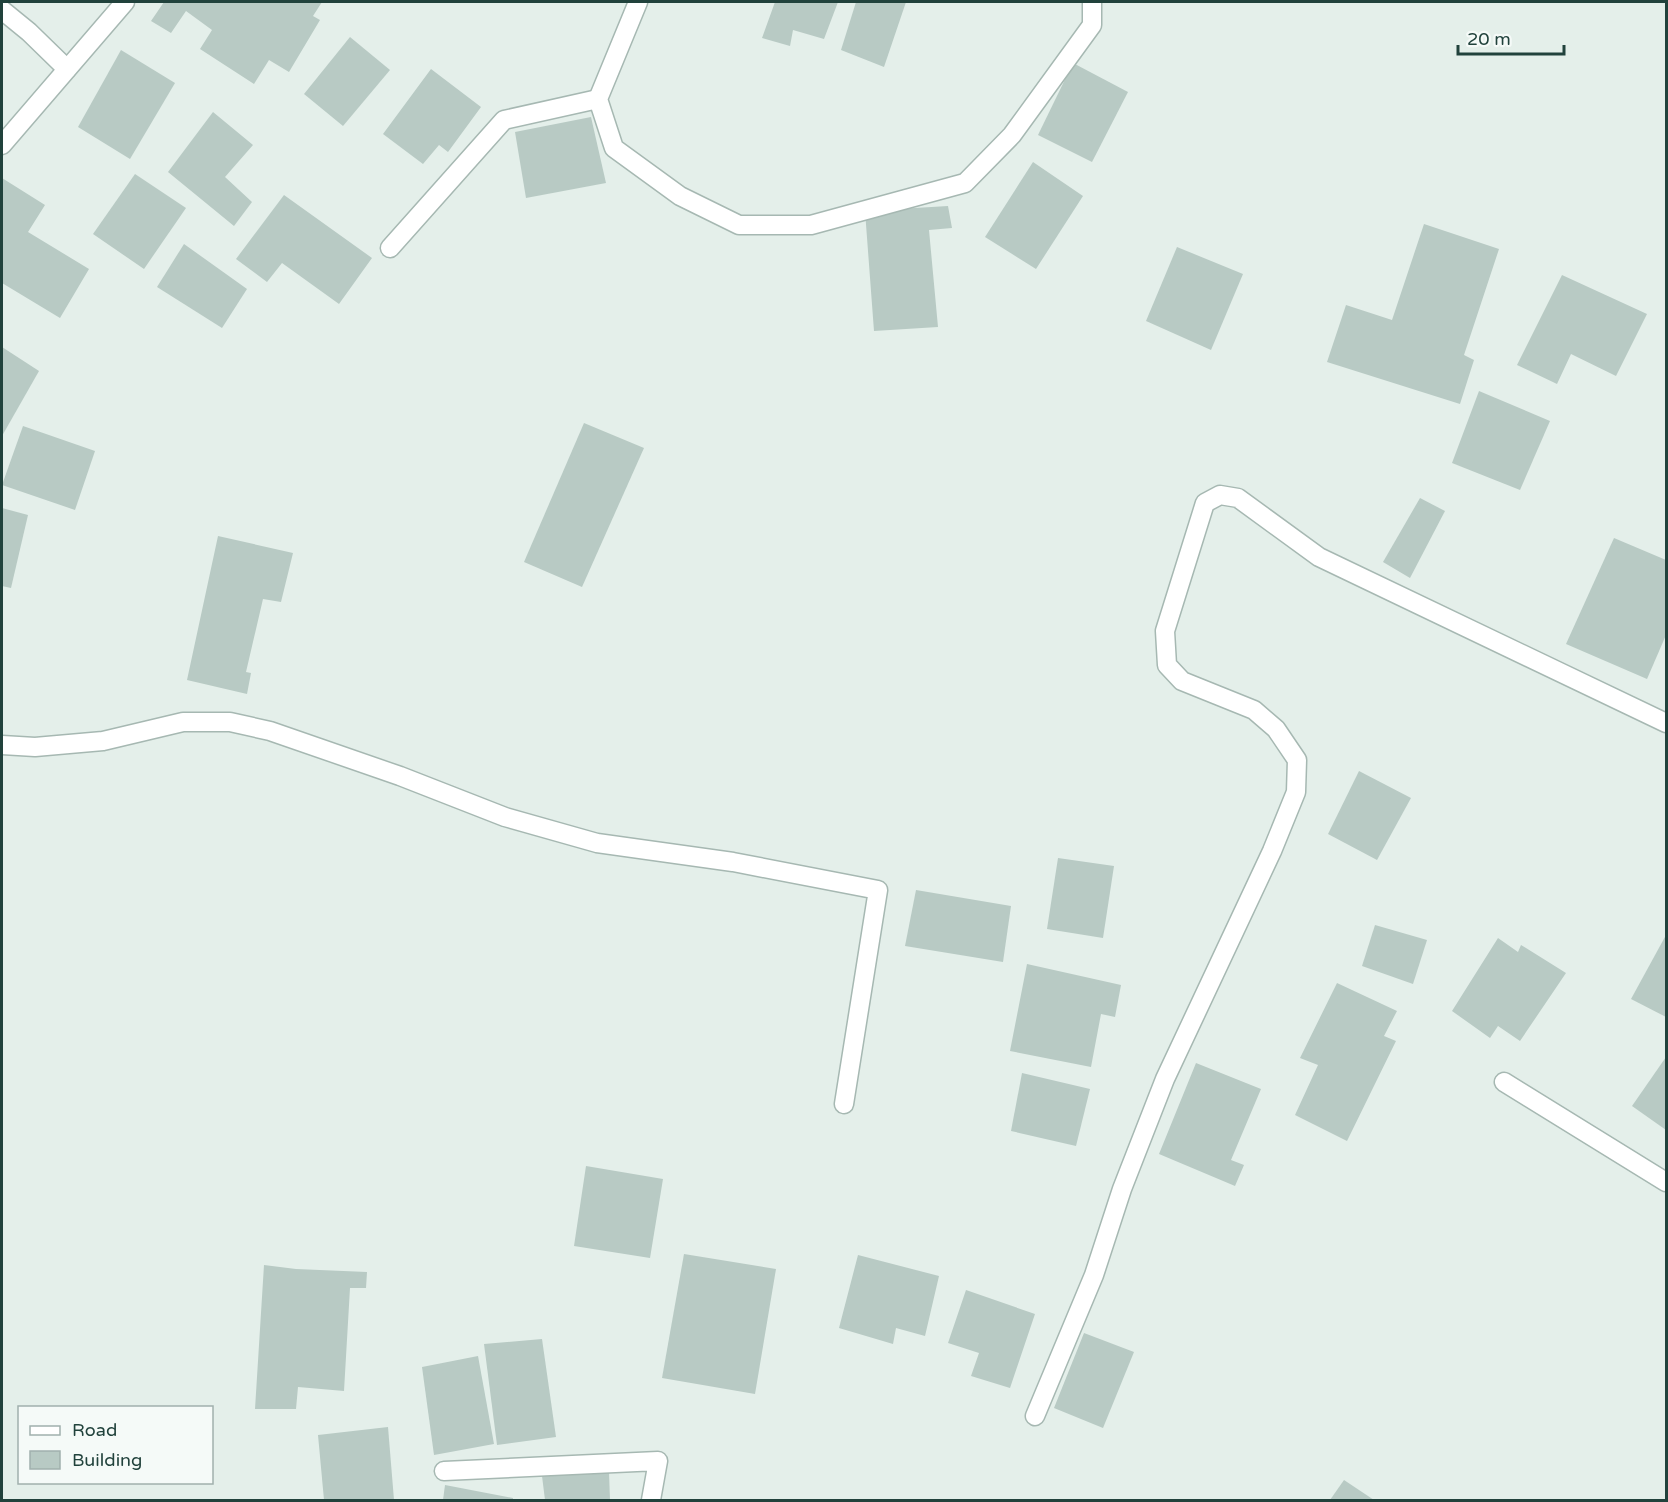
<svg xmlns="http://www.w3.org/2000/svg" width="1668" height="1502" viewBox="0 0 1668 1502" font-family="'Varela Round',sans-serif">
  <rect width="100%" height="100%" fill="#e4efea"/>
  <g fill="#b8cac4">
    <polygon points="164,2 322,2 313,16 320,20 289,72 269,60 254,84 200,49 212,30 186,11 171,33 151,21"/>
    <polygon points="775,2 838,2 824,39 793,30 790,46 762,38"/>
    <polygon points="856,2 906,2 884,67 841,50"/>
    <polygon points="350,37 390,70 343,126 304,94"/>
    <polygon points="121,50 175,83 130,159 78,127"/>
    <polygon points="1073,63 1128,92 1092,162 1038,135"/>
    <polygon points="431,69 481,107 448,152 439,145 423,164 383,134"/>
    <polygon points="213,112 253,145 225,177 252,202 234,226 168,172"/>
    <polygon points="591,117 606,183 526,198 515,132"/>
    <polygon points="1033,162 1083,196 1036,269 985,237"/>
    <polygon points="135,174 186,208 144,269 93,234"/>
    <polygon points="2,178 45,205 28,232 89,269 60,318 2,283"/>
    <polygon points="284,195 372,258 339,304 282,263 267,282 236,259"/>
    <polygon points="948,206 952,228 929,230 938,327 874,331 865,211"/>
    <polygon points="1424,224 1499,249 1464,355 1474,360 1460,404 1327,362 1346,305 1392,320"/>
    <polygon points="184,244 247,289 222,328 157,287"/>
    <polygon points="1177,247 1243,274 1211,350 1146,321"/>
    <polygon points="1562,275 1647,314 1616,376 1571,354 1557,384 1517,365"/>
    <polygon points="2,347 39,371 2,436"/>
    <polygon points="1479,391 1550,421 1520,490 1452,463"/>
    <polygon points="584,423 644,448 582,587 524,562"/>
    <polygon points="23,426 95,451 75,510 2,485"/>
    <polygon points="1420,498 1445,511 1410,578 1383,562"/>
    <polygon points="2,508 28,515 11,588 2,586"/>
    <polygon points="218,536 293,553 281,602 263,599 246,672 251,673 247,694 187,680"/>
    <polygon points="1614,538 1666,560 1666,635 1647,679 1566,644"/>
    <polygon points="1359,771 1411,798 1377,860 1328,834"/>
    <polygon points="1058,858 1114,866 1103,938 1047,929"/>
    <polygon points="916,890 1011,906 1003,962 905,946"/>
    <polygon points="1375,925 1427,940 1413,984 1362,966"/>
    <polygon points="1666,935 1666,1017 1631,999"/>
    <polygon points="1498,938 1518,952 1521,945 1566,973 1520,1041 1498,1026 1490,1038 1452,1011"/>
    <polygon points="1027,964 1121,985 1115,1017 1101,1014 1091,1067 1010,1051"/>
    <polygon points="1337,983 1397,1011 1384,1036 1396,1041 1347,1141 1295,1115 1318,1065 1300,1058"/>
    <polygon points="1666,1057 1666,1130 1632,1106"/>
    <polygon points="1196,1063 1261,1089 1231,1160 1244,1165 1235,1186 1159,1154"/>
    <polygon points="1022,1073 1090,1089 1076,1146 1011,1131"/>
    <polygon points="586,1166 663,1179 650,1258 574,1246"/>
    <polygon points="684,1254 776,1269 755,1394 662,1378"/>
    <polygon points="858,1255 939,1276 925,1336 896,1328 893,1344 839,1328"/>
    <polygon points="264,1265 296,1269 367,1272 366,1288 350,1288 344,1391 298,1387 296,1409 255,1409"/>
    <polygon points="966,1290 1035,1314 1010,1388 971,1376 979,1353 948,1343"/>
    <polygon points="1084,1333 1134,1352 1103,1428 1054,1408"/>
    <polygon points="542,1339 556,1437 497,1445 484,1344"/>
    <polygon points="478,1356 494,1444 434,1455 422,1367"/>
    <polygon points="388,1427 394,1500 324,1500 318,1435"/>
    <polygon points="609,1472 610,1500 545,1500 542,1476"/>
    <polygon points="1344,1480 1374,1500 1330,1500"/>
    <polygon points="445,1485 513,1498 513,1500 443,1500"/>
  </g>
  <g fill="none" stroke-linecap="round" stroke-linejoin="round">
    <defs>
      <g id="street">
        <polyline points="638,2 598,99 614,148 680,196 739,225 811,225 965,183 1012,135 1092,25 1092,2"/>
        <polyline points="2,10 29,32 67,69"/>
        <polyline points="2,145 125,2"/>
        <polyline points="390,248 504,120 598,99"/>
        <polyline points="2,745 35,747 103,741 183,722 230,722 270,731 400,776 505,817 597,843 733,862 878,890 844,1104"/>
        <polyline points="1504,1082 1666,1182"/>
        <polyline points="1035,1416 1094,1275 1122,1189 1165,1079 1272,851 1296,792 1297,760 1276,729 1254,710 1182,681 1167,665 1165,631 1205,503 1220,495 1238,498 1319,557 1666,723"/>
        <polyline points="444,1471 658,1461 651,1500"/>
      </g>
    </defs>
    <use href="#street" stroke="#a6b8b2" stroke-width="21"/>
    <use href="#street" stroke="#fff" stroke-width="18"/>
  </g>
  <rect width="1668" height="1502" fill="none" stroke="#21423c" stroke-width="6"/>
  <rect x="18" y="1406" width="195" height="78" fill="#f5faf8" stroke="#a0b0ad" stroke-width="1.5"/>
  <rect x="30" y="1426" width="30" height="9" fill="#ffffff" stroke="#a0b0ad" stroke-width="1.5"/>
  <text x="72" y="1436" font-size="18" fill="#21423c">Road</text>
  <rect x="30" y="1451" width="30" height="18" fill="#b8cac4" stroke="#a0b0ad" stroke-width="1.5"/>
  <text x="72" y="1466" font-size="18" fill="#21423c">Building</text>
  <path d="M1458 45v9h106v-9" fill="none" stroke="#21423c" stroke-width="3"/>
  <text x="1467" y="45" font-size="18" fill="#21423c" stroke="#f5faf8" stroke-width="4.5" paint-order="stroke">20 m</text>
</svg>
